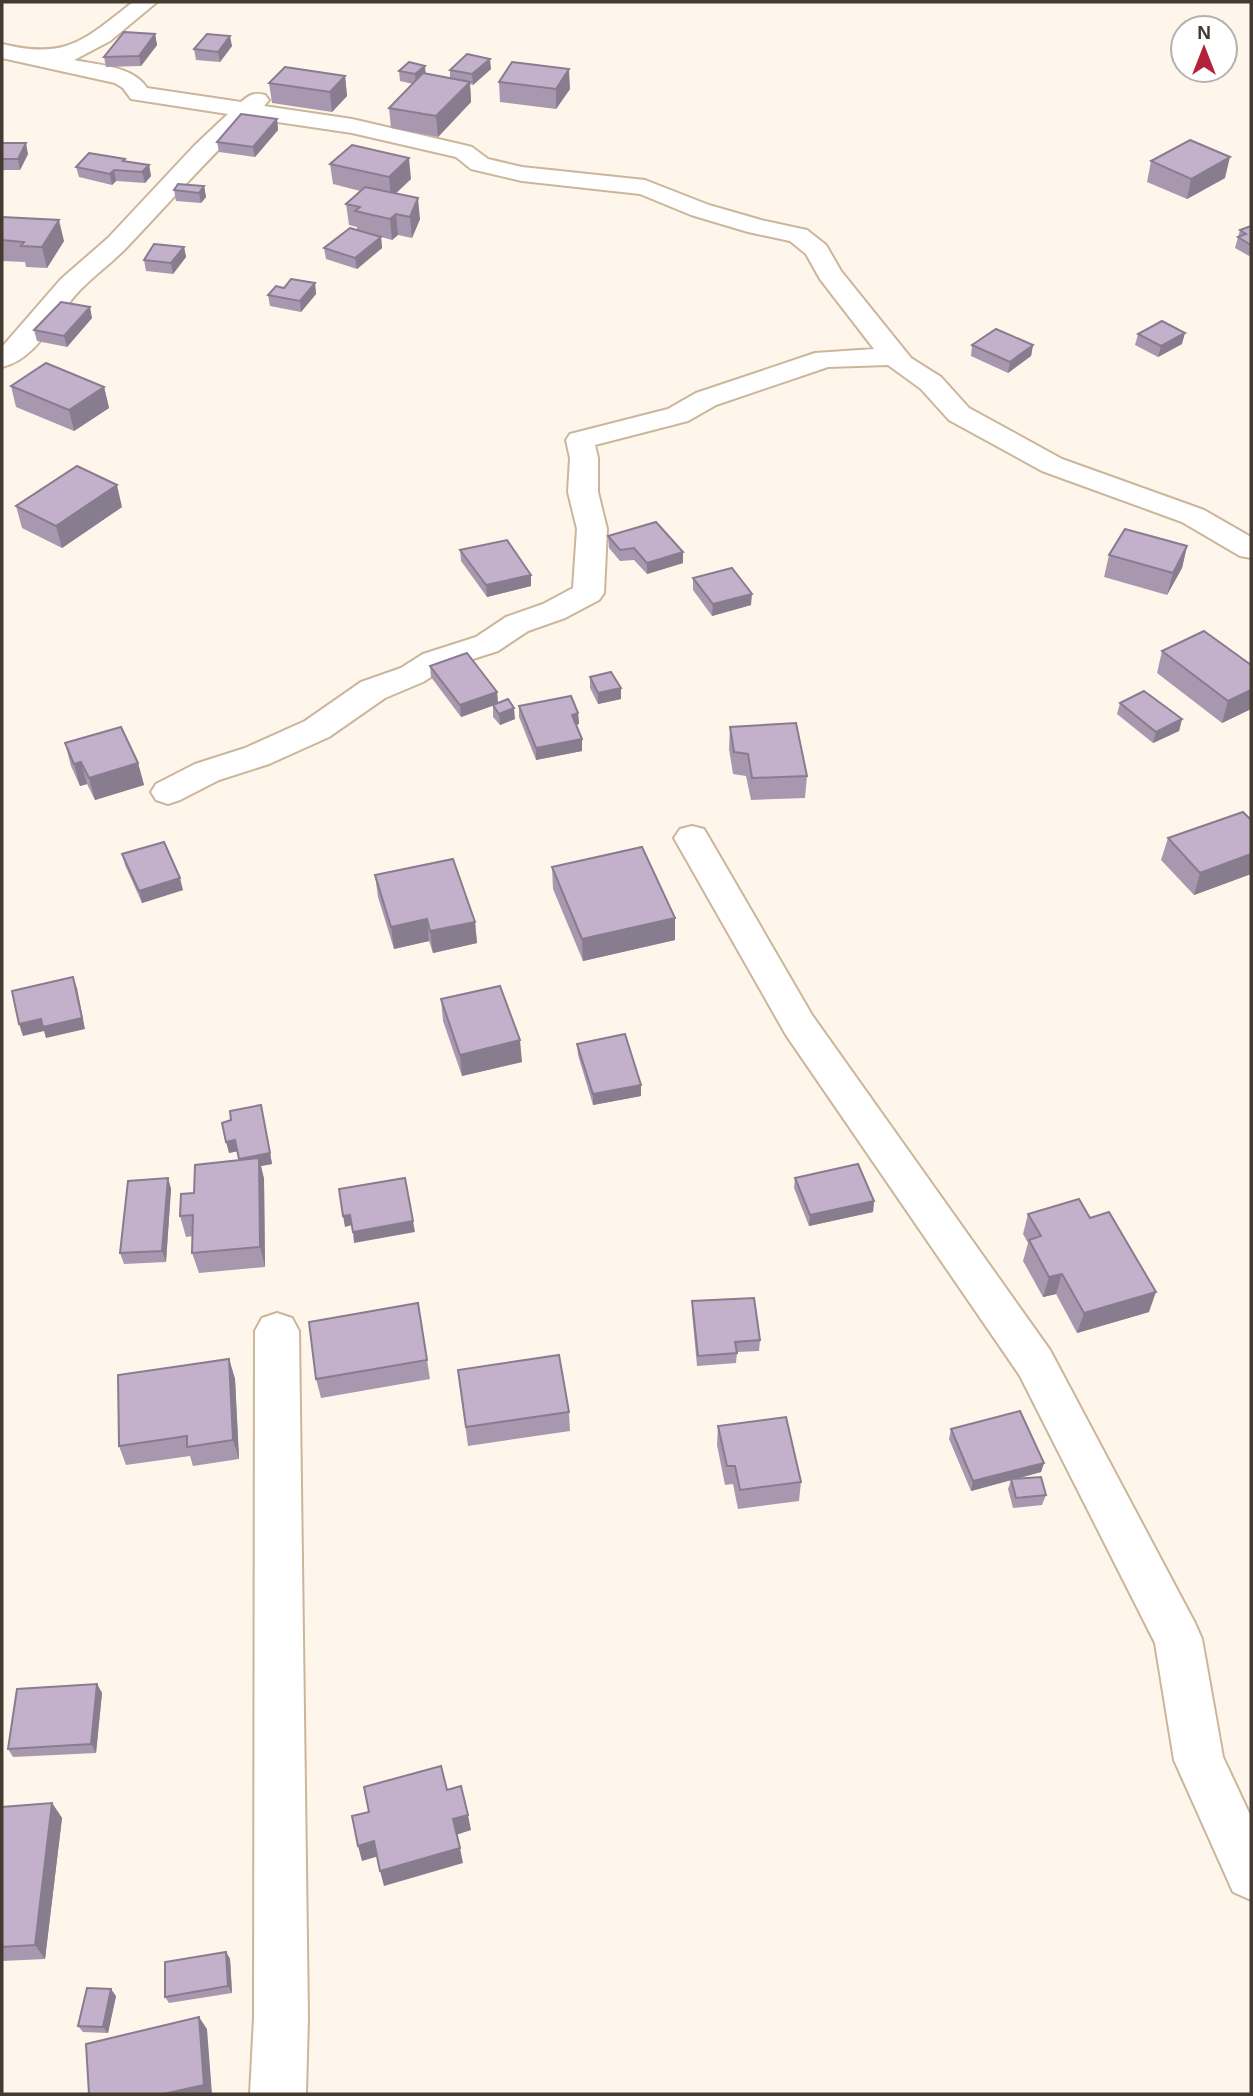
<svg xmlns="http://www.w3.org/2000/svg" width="1253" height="2096" viewBox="0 0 1253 2096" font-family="Helvetica,sans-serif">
  <rect width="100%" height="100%" fill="#fff6eb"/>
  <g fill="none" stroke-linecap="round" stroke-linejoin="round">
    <defs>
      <g id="minor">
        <path d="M133 2H157L110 41 74 60C98 65 133 66 147 88L241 102C249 95 254 92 265 95L269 100 264 106 352 119 464 145 472 147 488 159 522 167 645 180 709 205 761 220 807 230 826 245 841 271 911 358 941 377 969 408 1062 459 1204 510 1251 537V558L1240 556 1182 522 1042 471 949 420 921 389 888 365 828 367 716 405 688 421 595 445 598 458V492L607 529 604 593 599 600 565 618 528 631 498 651 445 668 423 682 385 698 329 737 269 764 219 780 180 800 168 804 156 800 151 792 156 784 195 764 245 748 305 721 361 682 401 668 423 654 476 637 506 617 543 604 573 588 577 529 568 492 570 458 566 440 570 434 668 409 696 393 815 353 874 349 820 279 806 254 790 241 748 232 691 215 640 194 522 181 471 169 456 157 352 133 251 118C208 158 169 203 128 246 114 261 96 274 81 289 56 314 38 359 2 367V347L61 279 108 238 195 145 228 114 131 99 123 88 115 83 2 58V44C67 60 84 40 133 2Z"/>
        <polygon points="692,826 704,829 812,1015 1050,1350 1195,1623 1202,1639 1223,1757 1251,1817 1251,1900 1233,1892 1174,1760 1155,1643 1020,1376 786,1035 674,838 680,829"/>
        <polygon points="277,1313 292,1318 299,1331 308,2018 306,2094 250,2094 254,2018 255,1331 262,1318"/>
      </g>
    </defs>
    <use href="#minor" stroke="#cbb69c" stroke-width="4"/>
    <use href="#minor" fill="#fff" fill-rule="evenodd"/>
  </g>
  <g fill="#a898af">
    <polygon points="155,34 157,45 141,66 106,67 104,57"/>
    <polygon points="232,46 220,62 196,60 194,49"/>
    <polygon points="491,69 473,85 470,84 471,102 438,137 391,128 389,108 413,84 400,81 399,71 450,78 450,70"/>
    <polygon points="345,76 347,96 332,112 272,103 269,83"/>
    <polygon points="499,82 570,89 556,109 500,102"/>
    <polygon points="277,119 278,130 255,157 219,152 217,142"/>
    <polygon points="2,143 28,154 20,170 2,170"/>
    <polygon points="125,161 149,165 151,176 145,183 116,181 112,185 79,177 76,167"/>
    <polygon points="1151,161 1225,178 1187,199 1147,182"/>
    <polygon points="330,164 411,179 396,193 420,219 412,238 398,235 392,240 381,237 382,248 357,269 326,259 324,248 357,230 357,227 349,225 346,204 360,191 333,184"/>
    <polygon points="204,186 206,197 201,203 176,201 174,190"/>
    <polygon points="2,217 64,241 47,268 26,267 25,262 2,261"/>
    <polygon points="1251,226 1251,255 1249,256 1235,248 1240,230"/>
    <polygon points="184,247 186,257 173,274 146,271 144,260"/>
    <polygon points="315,283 316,294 301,312 270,306 268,295 284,288"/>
    <polygon points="92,318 67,347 37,341 34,330"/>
    <polygon points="1138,334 1182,344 1158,357 1135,345"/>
    <polygon points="972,345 1033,345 1031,356 1008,373 971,356"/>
    <polygon points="11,386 104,387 109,408 74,431 16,407"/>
    <polygon points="16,506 122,507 62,548 22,528"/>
    <polygon points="608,536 683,552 683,563 647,574 634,560 620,561 609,548"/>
    <polygon points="1187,546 1182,568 1167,595 1104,577 1109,555"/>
    <polygon points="460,550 531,575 531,586 487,597 461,561"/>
    <polygon points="693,578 751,605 712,616 693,590"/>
    <polygon points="1162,651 1251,665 1251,709 1222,723 1157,673"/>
    <polygon points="430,666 497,692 498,703 515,719 500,725 493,717 493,705 461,717 431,677"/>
    <polygon points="590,677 621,688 621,699 598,704 590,688"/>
    <polygon points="1120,703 1182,719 1179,731 1153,743 1117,714"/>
    <polygon points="519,706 578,713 579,724 576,725 582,751 536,760 519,717"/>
    <polygon points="730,727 807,776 805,798 751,800 746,776 733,774 729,749"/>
    <polygon points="65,743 138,763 144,785 95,800 87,784 80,786 71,766"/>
    <polygon points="1251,820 1251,874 1194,895 1161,860 1168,838"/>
    <polygon points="122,854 183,890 142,903 125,865"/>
    <polygon points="552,867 675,918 675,940 583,961 553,889"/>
    <polygon points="375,875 475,922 477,943 433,953 429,941 394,949 378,897"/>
    <polygon points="441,999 522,1062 462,1076 443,1021"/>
    <polygon points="577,1044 641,1085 641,1096 593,1105 578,1055"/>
    <polygon points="263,1116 272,1164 261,1166 264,1179 265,1267 199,1273 192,1253 193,1236 186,1237 180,1216 194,1193 240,1160 238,1151 229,1153"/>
    <polygon points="168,1178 171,1189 166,1262 124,1264 120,1253"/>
    <polygon points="795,1178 874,1201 873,1212 809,1226 794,1188"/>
    <polygon points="1028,1214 1090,1218 1149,1312 1077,1333 1056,1294 1043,1297 1023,1261 1028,1243 1023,1234"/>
    <polygon points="692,1301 760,1340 759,1351 737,1352 736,1363 697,1366 692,1312"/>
    <polygon points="418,1303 430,1379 321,1398 316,1379"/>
    <polygon points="229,1359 235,1379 239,1459 193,1466 190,1456 126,1465 119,1446"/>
    <polygon points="458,1370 569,1412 570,1431 468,1446"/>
    <polygon points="718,1426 801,1482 799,1501 738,1509 733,1484 725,1485 717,1445"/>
    <polygon points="951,1429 1044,1463 1041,1472 1016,1479 1046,1495 1042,1505 1013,1508 1008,1489 1011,1480 971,1491 949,1439"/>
    <polygon points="97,1684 102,1693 96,1753 13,1757 8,1749"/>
    <polygon points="52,1803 62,1818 45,1959 2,1961 2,1807"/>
    <polygon points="226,1952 230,1959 232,1993 169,2003 165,1997"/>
    <polygon points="116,1996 108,2033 83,2032 78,2026"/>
  </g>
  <g fill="#887c8f">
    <polygon points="155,34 157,45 141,66 139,56"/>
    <polygon points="230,36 232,46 220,62 218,52"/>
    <polygon points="490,59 491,69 473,85 472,74"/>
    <polygon points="425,66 426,76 416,85 415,74"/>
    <polygon points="569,69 570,89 556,109 556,89"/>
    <polygon points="345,76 347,96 332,112 330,92"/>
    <polygon points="470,82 471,102 438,137 436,116"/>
    <polygon points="277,119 278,130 255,157 253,147"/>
    <polygon points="26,143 28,154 20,170 18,159"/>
    <polygon points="1230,157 1225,178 1187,199 1191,179"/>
    <polygon points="409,158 411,179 391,198 389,177"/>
    <polygon points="149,165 151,176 145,183 142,172"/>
    <polygon points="114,170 116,181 112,185 110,174"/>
    <polygon points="204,186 206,197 201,203 199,193"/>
    <polygon points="418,198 420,219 412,238 410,217"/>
    <polygon points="396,214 398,235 392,240 390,219"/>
    <polygon points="59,220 64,241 47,268 42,247"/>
    <polygon points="381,237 382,248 357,269 355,258"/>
    <polygon points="184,247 186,257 173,274 171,263"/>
    <polygon points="315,283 316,294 301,312 300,301"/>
    <polygon points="90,307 92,318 67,347 64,336"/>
    <polygon points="1185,333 1182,344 1158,357 1161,346"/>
    <polygon points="1033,345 1031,356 1008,373 1010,362"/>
    <polygon points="104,387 109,408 74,431 69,410"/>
    <polygon points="117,485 122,507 62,548 56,526"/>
    <polygon points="1187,546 1182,568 1167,595 1173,573"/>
    <polygon points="683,552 683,563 647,574 647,563"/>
    <polygon points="531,575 531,586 487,597 486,585"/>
    <polygon points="752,594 751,605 712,616 713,604"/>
    <polygon points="621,688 621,699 598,704 598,693"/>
    <polygon points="1251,690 1251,709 1222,723 1228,701"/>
    <polygon points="497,692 498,704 461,717 460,705"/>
    <polygon points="514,708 515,719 500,725 499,714"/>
    <polygon points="578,713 579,724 572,726 572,715"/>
    <polygon points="1182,719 1179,731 1153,743 1156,732"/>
    <polygon points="582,739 582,751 536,760 536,748"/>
    <polygon points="81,762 87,784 80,786 74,764"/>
    <polygon points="138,763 144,785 95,800 89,778"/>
    <polygon points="1251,854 1251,874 1194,895 1200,873"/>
    <polygon points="180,878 183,890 142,903 139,891"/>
    <polygon points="675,918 675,940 583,961 582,939"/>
    <polygon points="427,919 429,941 394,949 391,927"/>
    <polygon points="475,922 477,943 433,953 430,931"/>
    <polygon points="73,977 77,988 85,1029 46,1038 44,1031 23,1036 19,1024"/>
    <polygon points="520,1040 522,1062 462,1076 460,1055"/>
    <polygon points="641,1085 641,1096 593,1105 593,1094"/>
    <polygon points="263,1116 272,1164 261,1166 264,1179 265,1267 239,1159"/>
    <polygon points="235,1140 238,1151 229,1153 226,1142"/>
    <polygon points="168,1178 171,1189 166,1262 162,1251"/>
    <polygon points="874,1201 873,1212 809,1226 810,1215"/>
    <polygon points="350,1215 352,1225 345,1227 343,1216"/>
    <polygon points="413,1221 415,1232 354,1243 353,1232"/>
    <polygon points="1062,1274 1056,1294 1043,1297 1049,1277"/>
    <polygon points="1156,1292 1149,1312 1077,1333 1084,1313"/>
    <polygon points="229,1359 235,1379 239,1459 233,1440"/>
    <polygon points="1044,1463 1041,1472 971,1491 973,1481"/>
    <polygon points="97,1684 102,1693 96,1753 91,1744"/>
    <polygon points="52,1803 62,1818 45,1959 35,1945"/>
    <polygon points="468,1815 471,1830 456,1835 453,1819"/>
    <polygon points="374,1841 379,1856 362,1861 358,1846"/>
    <polygon points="460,1848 463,1863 384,1886 380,1871"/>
    <polygon points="226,1952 230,1959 232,1993 228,1986"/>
    <polygon points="111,1989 116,1996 108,2033 103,2027"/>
    <polygon points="199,2017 207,2029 212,2094 163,2094"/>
  </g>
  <g fill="#c3b1cc" stroke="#887c8f" stroke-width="2">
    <polygon points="124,32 155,34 139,56 104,57"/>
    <polygon points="207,34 230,36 218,52 194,49"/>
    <polygon points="467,54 490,59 472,74 450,70"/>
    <polygon points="409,62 425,66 415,74 399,71"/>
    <polygon points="512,62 569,69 556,89 499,82"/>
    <polygon points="285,67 345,76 330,92 269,83"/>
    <polygon points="423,73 470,82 436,116 389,108"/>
    <polygon points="241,114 277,119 253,147 217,142"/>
    <polygon points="1190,140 1230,157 1191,179 1151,161"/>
    <polygon points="2,143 26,143 18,159 2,159"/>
    <polygon points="352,145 409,158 389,177 330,164"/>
    <polygon points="89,153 125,159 123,161 149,165 142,172 114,170 110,174 76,167"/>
    <polygon points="178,184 204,186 199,193 174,190"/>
    <polygon points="365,187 418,198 410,217 396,214 390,219 355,211 360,207 346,204"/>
    <polygon points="2,217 59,220 42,247 21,246 24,242 2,240"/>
    <polygon points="1251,226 1251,245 1238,237 1246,234 1240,230"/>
    <polygon points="350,228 381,237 355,258 324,248"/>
    <polygon points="154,244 184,247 171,263 144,260"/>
    <polygon points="291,279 315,283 300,301 268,295 276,286 284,288"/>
    <polygon points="61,302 90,307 64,336 34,330"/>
    <polygon points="1162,321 1185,333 1161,346 1138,334"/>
    <polygon points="996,329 1033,345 1010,362 972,345"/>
    <polygon points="46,363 104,387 69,410 11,386"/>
    <polygon points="77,466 117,485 56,526 16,506"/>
    <polygon points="656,522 683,552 647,563 634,548 620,550 608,536"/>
    <polygon points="1125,529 1187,546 1173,573 1109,555"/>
    <polygon points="507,540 531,575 486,585 460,550"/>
    <polygon points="732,568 752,594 713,604 693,578"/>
    <polygon points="1204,631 1251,665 1251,690 1228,701 1162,651"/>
    <polygon points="467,653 497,692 460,705 430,666"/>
    <polygon points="611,672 621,688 598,693 590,677"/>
    <polygon points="1144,691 1182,719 1156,732 1120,703"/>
    <polygon points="571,696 578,713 572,715 582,739 536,748 519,706"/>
    <polygon points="508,699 514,708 499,714 493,705"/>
    <polygon points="796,723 807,776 752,778 748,754 734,752 730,727"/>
    <polygon points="121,727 138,763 89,778 81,762 74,764 65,743"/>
    <polygon points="1243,812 1251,820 1251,854 1200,873 1168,838"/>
    <polygon points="164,842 180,878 139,891 122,854"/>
    <polygon points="642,847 675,918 582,939 552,867"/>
    <polygon points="453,859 475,922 430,931 427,919 391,927 375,875"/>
    <polygon points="73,977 82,1018 43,1027 41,1019 19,1024 12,991"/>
    <polygon points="500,986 520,1040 460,1055 441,999"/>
    <polygon points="625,1034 641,1085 593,1094 577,1044"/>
    <polygon points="261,1105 270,1153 239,1159 235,1140 226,1142 222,1123 231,1120 230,1111"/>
    <polygon points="259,1158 260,1247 192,1253 193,1215 180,1216 181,1194 194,1193 195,1165"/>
    <polygon points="858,1164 874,1201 810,1215 795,1178"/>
    <polygon points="168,1178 162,1251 120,1253 128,1181"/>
    <polygon points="405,1178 413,1221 353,1232 350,1215 343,1216 339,1189"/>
    <polygon points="1079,1199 1090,1218 1109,1212 1156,1292 1084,1313 1062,1274 1049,1277 1029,1240 1041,1236 1028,1214"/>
    <polygon points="754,1298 760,1340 735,1342 737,1353 698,1356 692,1301"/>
    <polygon points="418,1303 427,1360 316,1379 309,1322"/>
    <polygon points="559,1355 569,1412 466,1427 458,1370"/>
    <polygon points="229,1359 233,1440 187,1447 187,1436 119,1446 118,1375"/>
    <polygon points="1020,1411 1044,1463 973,1481 951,1429"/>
    <polygon points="786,1417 801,1482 740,1490 735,1466 727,1466 718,1426"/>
    <polygon points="1041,1477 1046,1495 1016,1498 1011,1479"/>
    <polygon points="97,1684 91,1744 8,1749 17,1689"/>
    <polygon points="441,1766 447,1790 461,1786 468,1815 453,1819 460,1848 380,1871 374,1841 358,1846 352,1816 369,1812 364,1787"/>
    <polygon points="52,1803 35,1945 2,1947 2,1807"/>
    <polygon points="226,1952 228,1986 165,1997 165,1962"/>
    <polygon points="87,1988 111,1989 103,2027 78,2026"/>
    <polygon points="199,2017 204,2085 163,2094 89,2094 86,2044"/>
  </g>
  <rect width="1253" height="2096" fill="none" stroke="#433b30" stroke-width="7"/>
  <g transform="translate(1204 49)"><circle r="33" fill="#ffffff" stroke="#b4b1ac" stroke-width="2"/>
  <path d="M0-5L12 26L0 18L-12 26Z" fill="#b42239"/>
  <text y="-10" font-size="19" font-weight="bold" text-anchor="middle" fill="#433b30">N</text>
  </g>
</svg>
